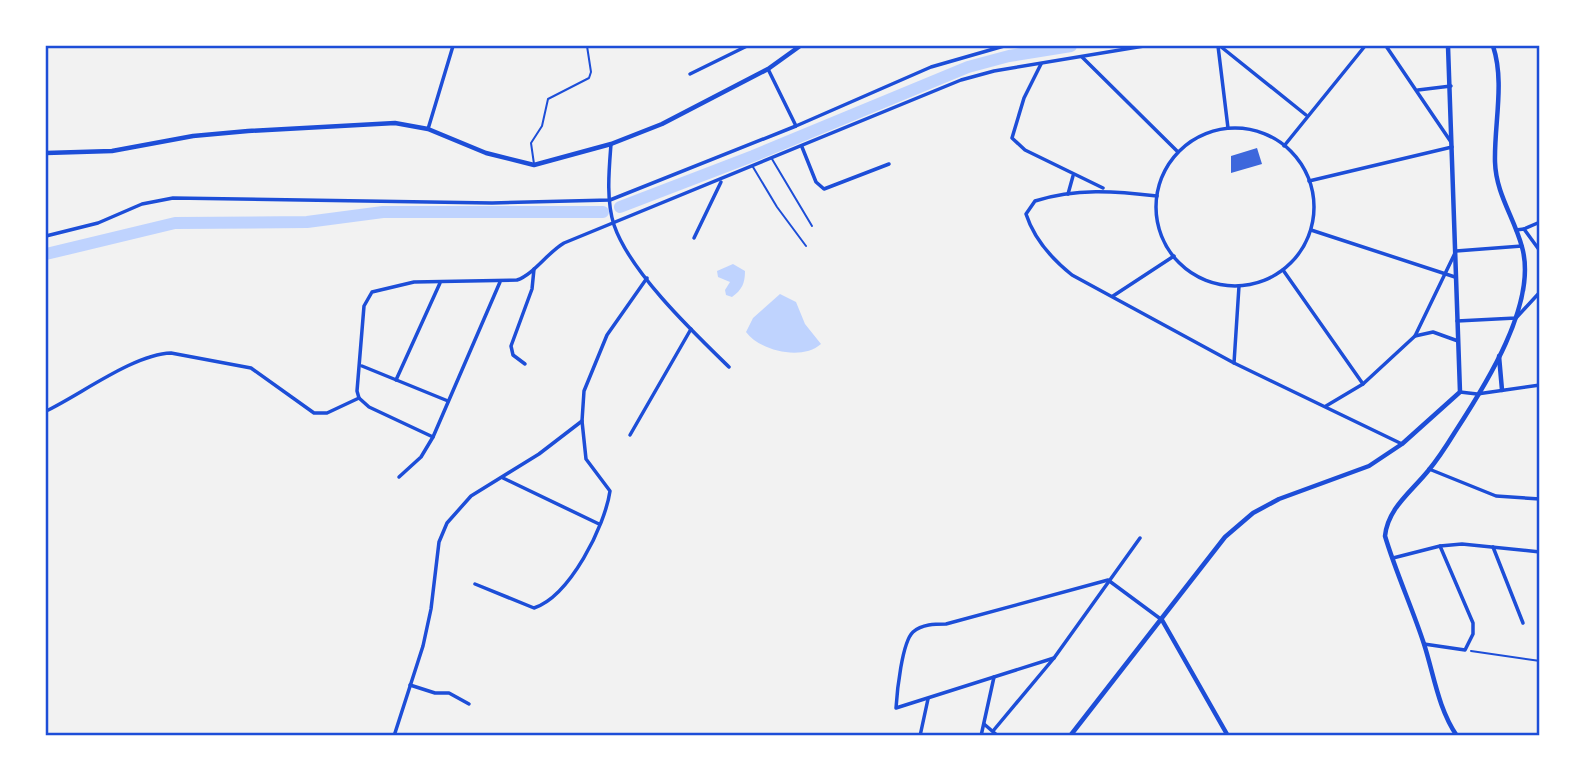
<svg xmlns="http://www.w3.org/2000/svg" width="1585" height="781" viewBox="0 0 1585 781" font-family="Montserrat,sans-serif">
  <rect width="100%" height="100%" fill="#f2f2f2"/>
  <g fill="#bfd3fe">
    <path d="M733 264 745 271C745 283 742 290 732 297L726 295 725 290 730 282 718 277 717 271Z"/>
    <path d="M780 294 796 302 805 324 821 344C802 361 760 351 746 332L753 318Z"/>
  </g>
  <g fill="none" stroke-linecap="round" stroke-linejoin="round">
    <g stroke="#bfd3fe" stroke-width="12">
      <polyline points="620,207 753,156 968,67 1009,56 1071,46"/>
      <polyline points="46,254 175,223 307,222 383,212 603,212"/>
    </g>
  </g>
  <polygon fill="#3d67dc" points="1257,148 1262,164 1231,173 1231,156"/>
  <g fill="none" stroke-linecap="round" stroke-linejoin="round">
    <polyline stroke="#1d4ed8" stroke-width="2" points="1471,651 1540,661"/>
    <g stroke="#1d4ed8" stroke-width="2">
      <polyline points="772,159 812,226"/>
      <polyline points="534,164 531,143 542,126 548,99 589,78 591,72 587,46"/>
      <polyline points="753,167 777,207 806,246"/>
    </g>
    <g stroke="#1d4ed8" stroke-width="3.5">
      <polyline points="1218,46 1228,128"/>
      <polyline points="1220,46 1306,115"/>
      <polyline points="1386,46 1451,142"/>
      <polyline points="1082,57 1178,152"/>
      <polyline points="1041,64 1024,98 1012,138 1025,150 1103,188"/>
      <polyline points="768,69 796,126"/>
      <polyline points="690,74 747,46"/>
      <polyline points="1418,90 1451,86"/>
      <circle cx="1235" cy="207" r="79"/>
      <polyline points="428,129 453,46"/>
      <path d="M611 144C609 170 606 200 614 225 630 272 693 332 729 367"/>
      <polyline points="1284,146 1365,46"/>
      <polyline points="802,147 816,182 824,189 889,164"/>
      <polyline points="1309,181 1452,147"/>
      <polyline points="1068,194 1073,176"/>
      <path d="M1157 196C1115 191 1076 188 1035 201L1026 214C1034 239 1052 259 1072 275L1234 363 1402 444"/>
      <polyline points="1524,229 1540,222"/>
      <polyline points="1311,230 1455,277"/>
      <polyline points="1516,230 1524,229 1540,251"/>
      <polyline points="46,236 98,223 142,204 173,198 492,203 610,200 796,126 931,67 1004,46"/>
      <polyline points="694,238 721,182"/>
      <polyline points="1283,270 1363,384"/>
      <polyline points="1113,296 1174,256"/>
      <polyline points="1457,321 1516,318 1540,292"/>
      <polyline points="1415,336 1433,332 1458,341"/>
      <polyline points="1234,363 1239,286"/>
      <polyline points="525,364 513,355 511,346 532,289 534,269"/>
      <polyline points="362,366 448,401"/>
      <polyline points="396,380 440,283"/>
      <polyline points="1460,392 1477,394 1540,385"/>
      <polyline points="359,398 369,407 433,437"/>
      <polyline points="1326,406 1363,384 1415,336 1456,251 1522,246"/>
      <path d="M46 411C80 395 134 354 171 353L251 368 314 413H327L359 398 357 391 364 306 372 292 414 282 517 280C534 274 547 253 564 243L961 80 994 71 1144 46"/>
      <polyline points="630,435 691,329"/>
      <polyline points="1429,469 1496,496 1540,499"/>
      <polyline points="399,477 421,457 433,437 500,282"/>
      <polyline points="503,478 599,524"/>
      <polyline points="1493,547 1523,623"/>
      <polyline points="1393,558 1440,546 1462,544 1540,552"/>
      <path d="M475 584 534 608C570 596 605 526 610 491L586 459 582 421 584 391 607 335 647 278"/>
      <polyline points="1424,644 1465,650 1473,634 1473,623 1440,546"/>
      <path d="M1054 658 896 708C897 692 902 642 913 632 922 624 935 624 946 624L1108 580 1162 620"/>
      <polyline points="410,685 435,693 449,693 469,704"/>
      <polyline points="984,724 998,736"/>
      <polyline points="993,731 1054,658 1140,538"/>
      <polyline points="394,736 423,646 431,609 439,542 447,523 471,496 539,454 582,421"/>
      <polyline points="920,736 928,699"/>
      <polyline points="981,736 994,677"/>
    </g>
    <g stroke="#1d4ed8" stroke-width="4.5">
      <polyline points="46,153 112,151 193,136 248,131 395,123 428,129 486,153 534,165 611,144 662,124 768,69 800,46"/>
      <polyline points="1499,356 1502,390"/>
      <polyline points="1162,620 1228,736"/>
      <polyline points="1070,736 1225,537 1253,513 1279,499 1369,466 1402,444 1460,392 1448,46"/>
      <path d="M1457 736C1438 708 1434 675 1424 644 1412 607 1396 573 1385 536 1388 508 1411 492 1428 471 1438 459 1447 445 1455 432 1485 386 1538 303 1522 247 1514 217 1496 194 1495 162 1494 124 1505 82 1493 46"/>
    </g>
  </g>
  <rect width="1585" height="781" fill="none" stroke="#ffffff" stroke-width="94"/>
  <rect x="47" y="47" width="1491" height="687" fill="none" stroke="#1d4ed8" stroke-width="2.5"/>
</svg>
